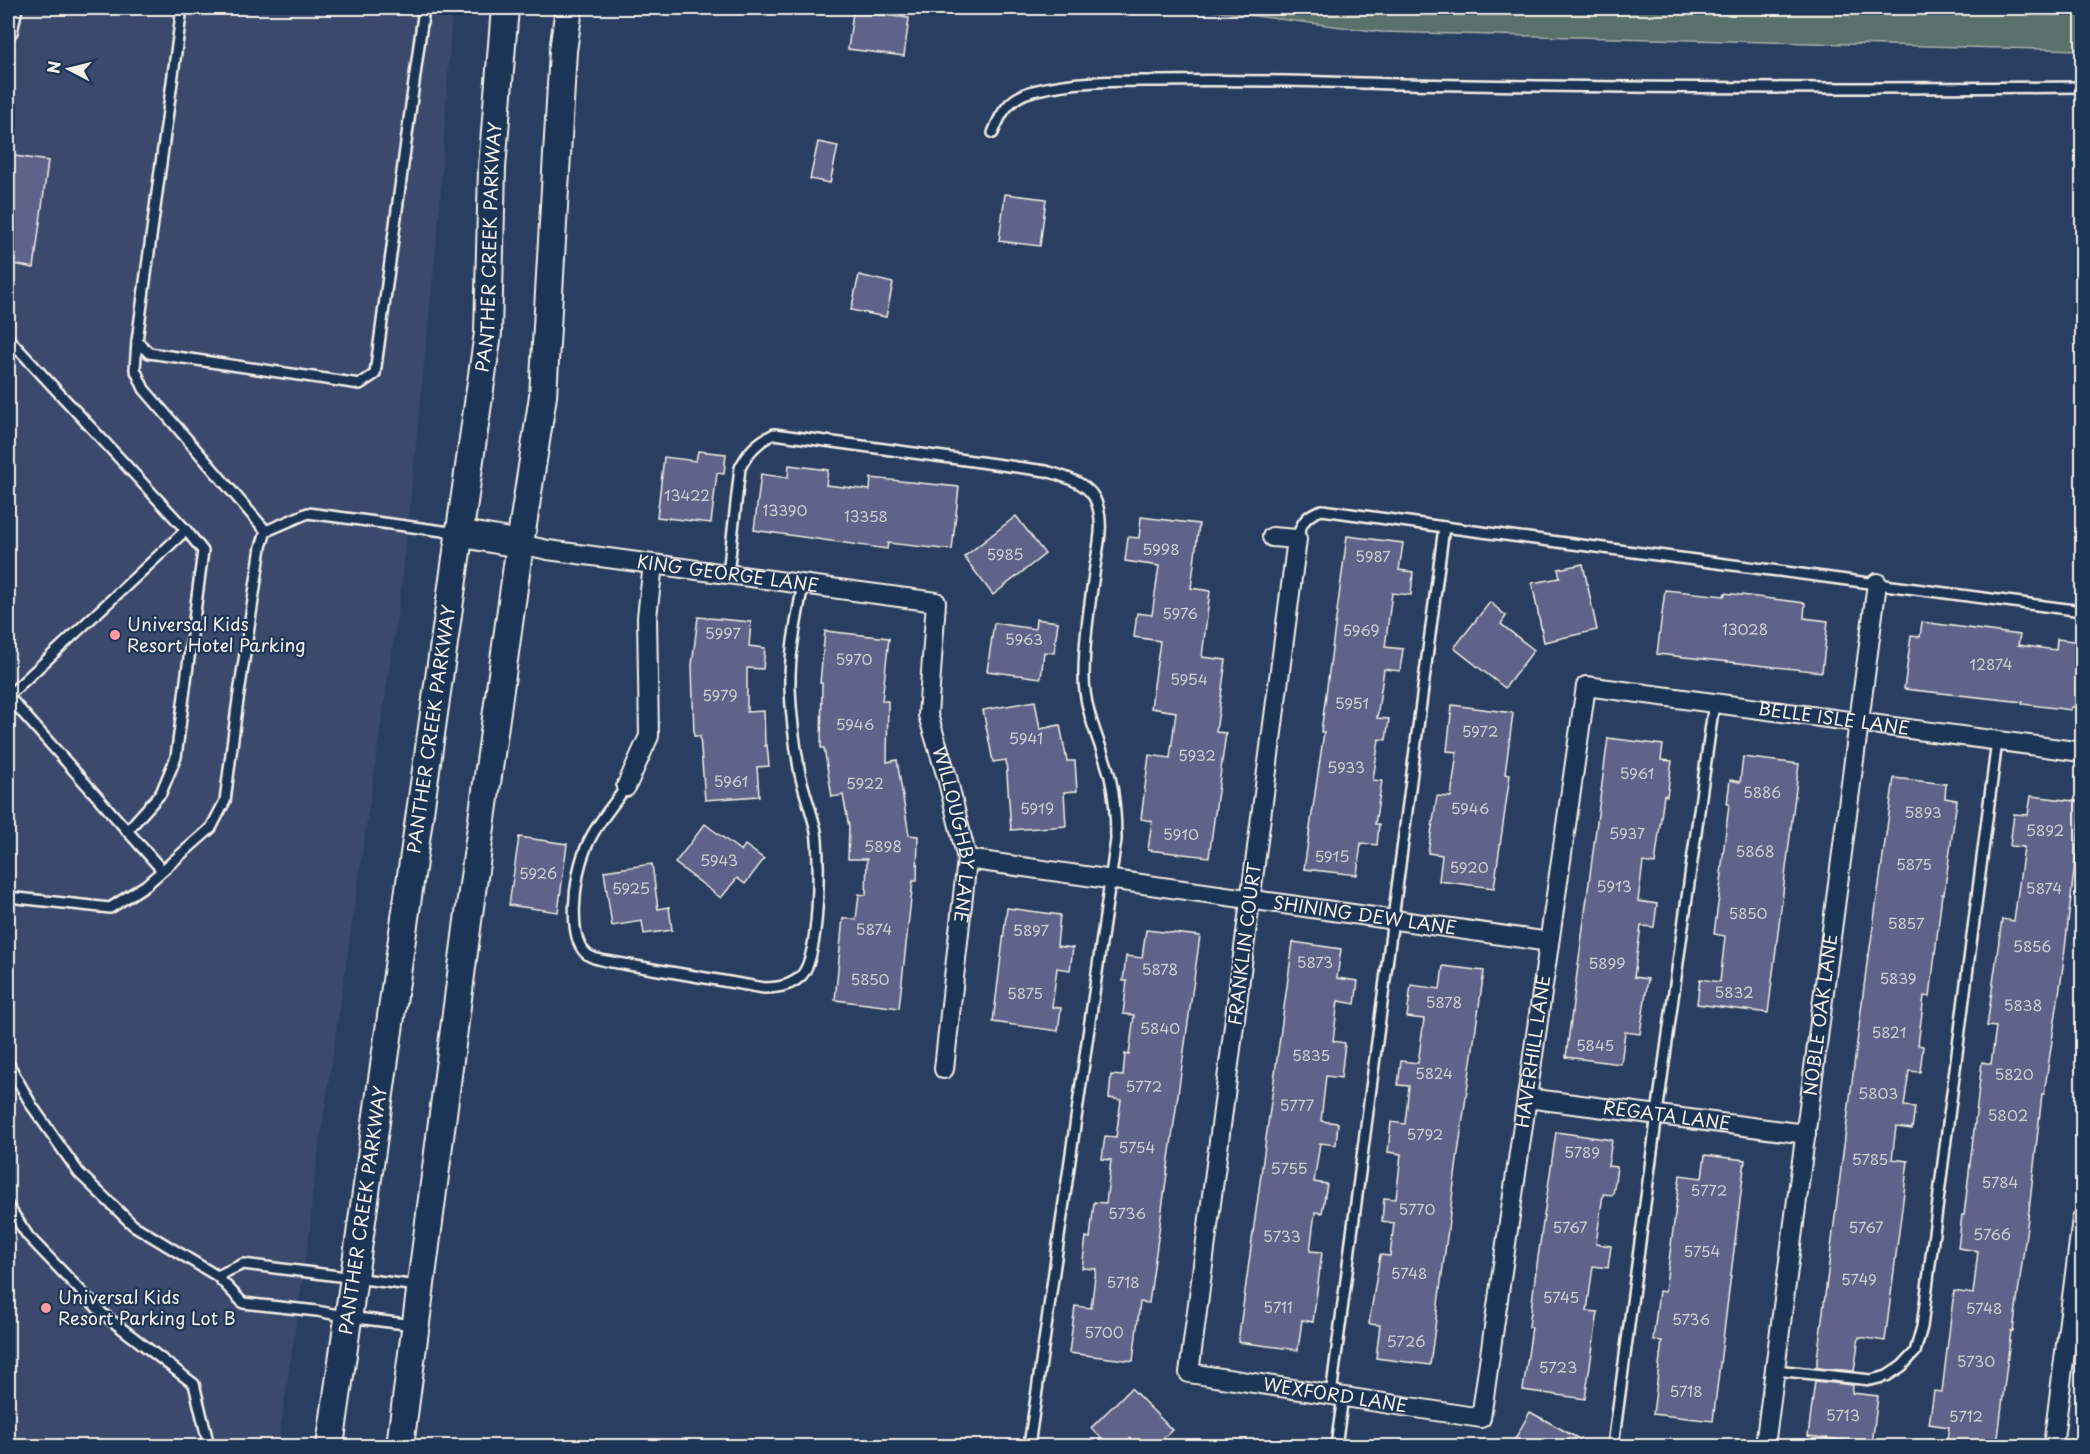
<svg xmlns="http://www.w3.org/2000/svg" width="2090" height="1454" viewBox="0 0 2090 1454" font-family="'Playpen Sans',sans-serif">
  <rect width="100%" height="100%" fill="#2a3e61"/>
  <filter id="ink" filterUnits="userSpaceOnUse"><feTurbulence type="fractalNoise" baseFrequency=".0167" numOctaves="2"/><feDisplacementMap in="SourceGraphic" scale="12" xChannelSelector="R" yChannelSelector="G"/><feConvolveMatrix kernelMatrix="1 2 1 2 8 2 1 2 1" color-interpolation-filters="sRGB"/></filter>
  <g filter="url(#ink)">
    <polygon fill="#3a496d" points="8,8 452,8 439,218 402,582 312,1196 310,1229 278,1446 8,1446"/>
    <polygon fill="#5a6f6b" stroke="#a7b0aa" stroke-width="1.5" points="1191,8 2082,8 2082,50 1381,32"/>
    <g fill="#5e648a" stroke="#f4f1e8" stroke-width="1.5">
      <polygon points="853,12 909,18 904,56 848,49"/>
      <polygon points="818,142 838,146 830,183 810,179"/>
      <polygon points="8,155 48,161 34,268 8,263"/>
      <polygon points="1005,194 1046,199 1040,246 999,241"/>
      <polygon points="859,275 893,283 886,317 851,310"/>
      <polygon points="698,451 726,454 724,474 717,473 711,523 657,517 664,457 696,461"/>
      <polygon points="789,465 828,470 826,485 870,490 871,478 959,487 952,550 888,543 887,549 754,530 761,474 788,478"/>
      <polygon points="1016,516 1045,554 993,595 964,557"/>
      <polygon points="1141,517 1199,524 1191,588 1210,591 1202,657 1226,660 1216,732 1226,733 1209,857 1148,850 1152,821 1141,819 1149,755 1170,758 1176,712 1151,708 1160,641 1134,637 1137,613 1152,615 1159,566 1125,561 1128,537 1139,538"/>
      <polygon points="1347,536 1403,543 1399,570 1413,572 1411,595 1392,593 1385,647 1403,649 1400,671 1384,669 1377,718 1389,719 1386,740 1379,739 1373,780 1382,781 1375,824 1379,824 1377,845 1361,843 1357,875 1304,869 1324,732 1321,732"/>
      <polygon points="1583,564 1597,630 1544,642 1532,583 1560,578 1558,569"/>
      <polygon points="1665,590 1724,596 1725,593 1805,603 1804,618 1828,621 1822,672 1657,654"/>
      <polygon points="1490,602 1506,616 1501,624 1534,650 1505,688 1454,648"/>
      <polygon points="698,617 751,622 749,646 765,648 763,669 747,668 747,712 764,711 765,746 767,745 769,766 757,767 759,796 705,800 700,736 694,736 692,665"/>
      <polygon points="1036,619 1058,622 1054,653 1044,652 1041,678 987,671 994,623 1035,629"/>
      <polygon points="1922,622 2020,635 2018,645 2056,650 2057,639 2082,642 2082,708 2071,707 2071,710 2022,704 2023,702 1904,689 1911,636 1920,637"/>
      <polygon points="825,631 889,638 882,701 888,701 887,762 897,760 909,835 918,836 917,881 913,881 899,1008 835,1000 843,918 856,920 859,894 866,895 867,859 848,859 849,827 843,795 832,797 824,748 821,748 822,683 820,683"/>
      <polygon points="1035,701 1040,729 1060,725 1067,761 1075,761 1077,791 1064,792 1066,826 1011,830 1006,760 993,762 983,710"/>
      <polygon points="1452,705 1513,713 1505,774 1510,775 1494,888 1439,881 1442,855 1428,853 1437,796 1451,797 1457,752 1447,751"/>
      <polygon points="1608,738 1663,745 1661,760 1672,761 1667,796 1664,795 1655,864 1643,862 1638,901 1657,904 1654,927 1641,926 1634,977 1648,979 1640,1034 1625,1032 1621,1064 1566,1057"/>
      <polygon points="1743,757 1799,764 1768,1013 1697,1004 1700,979 1720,982 1725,936 1714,934 1722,874 1721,873 1729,804 1727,804 1730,780 1740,782"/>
      <polygon points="1894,778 1946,784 1945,798 1957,800 1944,894 1942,894 1930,997 1924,996 1918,1045 1923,1046 1920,1072 1909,1071 1904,1106 1915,1107 1912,1129 1896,1127 1892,1159 1908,1161 1885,1341 1859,1337 1854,1371 1817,1368 1817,1359 1868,955 1869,955"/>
      <polygon points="2031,796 2082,802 2062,974 2044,1094 2042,1094 2029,1211 2013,1331 2011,1331 1997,1446 1946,1446 1949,1427 1929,1424 1934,1391 1942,1392 1954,1291 1973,1294 1978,1251 1958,1248 1962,1215 1964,1215 1982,1062 1991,1064 1996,1027 1987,1026 2002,919 2014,921 2024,847 2010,846 2014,814 2028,815"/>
      <polygon points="705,824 741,851 745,845 764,859 745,884 737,878 721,898 675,863"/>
      <polygon points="519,837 567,844 558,912 509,905"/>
      <polygon points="652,864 658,909 669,907 672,930 644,934 642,921 612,926 604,871"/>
      <polygon points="1007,908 1060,915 1057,946 1073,948 1070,970 1057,968 1052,1007 1061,1008 1058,1031 993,1022"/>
      <polygon points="1146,930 1200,936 1149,1303 1140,1302 1133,1361 1069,1353 1075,1306 1091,1308 1096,1269 1082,1268 1086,1237 1090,1238 1094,1202 1106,1203 1111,1160 1102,1159 1105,1136 1116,1137 1121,1100 1109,1098 1111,1075 1123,1076 1125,1054 1129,1055 1134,1015 1123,1014 1127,981 1123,981 1126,956 1142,958"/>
      <polygon points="1293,942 1341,949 1337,978 1358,981 1355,1004 1338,1001 1333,1041 1345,1043 1341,1078 1326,1076 1321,1121 1338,1123 1336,1145 1320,1143 1314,1182 1327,1184 1322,1213 1315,1212 1310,1251 1322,1252 1313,1322 1302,1320 1298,1350 1238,1342"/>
      <polygon points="1443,966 1484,971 1458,1153 1430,1365 1376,1358 1380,1325 1369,1324 1380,1255 1390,1256 1394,1223 1382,1221 1384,1198 1396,1199 1401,1154 1388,1152 1391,1122 1405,1124 1409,1086 1398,1085 1401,1061 1418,1063 1424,1019 1407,1017 1411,985 1440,989"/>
      <polygon points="1556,1132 1612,1140 1608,1166 1617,1167 1613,1195 1603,1194 1596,1244 1611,1246 1608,1268 1593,1266 1587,1311 1598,1312 1585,1399 1523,1390 1532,1327 1529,1327 1535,1278"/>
      <polygon points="1705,1155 1745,1160 1713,1421 1653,1414 1662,1341 1653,1340 1659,1291 1665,1292 1680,1175 1702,1178"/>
      <polygon points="1815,1381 1853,1385 1852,1393 1878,1396 1872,1444 1808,1436"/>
      <polygon points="1131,1388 1172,1430 1155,1446 1110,1446 1091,1428"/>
      <polygon points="1530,1412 1592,1446 1511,1446"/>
    </g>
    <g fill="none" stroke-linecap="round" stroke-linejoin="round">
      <defs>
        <g id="service">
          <polyline points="182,8 137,341 149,353 360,384 375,374 424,8"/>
          <polyline points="8,37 12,32 17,8"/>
          <path d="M993 133C1001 112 1010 97 1033 91 1074 80 1119 81 1161 81 1241 79 1321 82 1401 84 1628 88 1855 89 2082 87"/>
          <polyline points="8,338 186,530 8,696"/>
          <polyline points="137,341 135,369 144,389 266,531"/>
          <path d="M1297 539C1301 524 1305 515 1322 510L1444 527"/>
          <path d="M728 574 740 468C748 452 757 442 774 434L1046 471C1065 477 1091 483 1097 504 1104 525 1098 547 1095 567 1090 603 1084 640 1084 676 1084 713 1101 742 1110 777 1115 798 1116 818 1116 840L1029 1446"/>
          <polyline points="8,696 162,870"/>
          <path d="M626 787C612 807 592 829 584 853 575 875 566 940 588 955 592 958 601 960 606 961L764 988C778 988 792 986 802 975 820 954 820 859 816 831 812 812 804 793 800 774 795 746 791 717 790 688 789 653 797 618 803 584"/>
          <polyline points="127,831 161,793 176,757 203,551 186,530"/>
          <polyline points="8,897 110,908 146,885 211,828 225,801 237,707 261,547 266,531 308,513 458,533"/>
          <polyline points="8,1063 32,1106 79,1173 133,1225 217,1276"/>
          <polyline points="8,1206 28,1236 103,1314 194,1384 209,1446"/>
          <polyline points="414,1325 348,1317 317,1311 243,1303 217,1276 243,1264 418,1286"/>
          <polyline points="1775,1370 1871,1380 1887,1376 1902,1366 1915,1352 1922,1327 1997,741"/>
          <polyline points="1331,1395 1444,527 2082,611"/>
          <polyline points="1336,1446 1343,1397"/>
          <polyline points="1613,1446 1657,1114 1714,703"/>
        </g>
        <g id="minor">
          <path id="s1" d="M1272 537 1297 539 1189 1373 1481 1418 1586 686 2082 752"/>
          <path id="s2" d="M520 544 548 550 936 602 928 715 947 777 967 859 944 1069"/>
          <polyline points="626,787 649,736 647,617 653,564"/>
          <path id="s3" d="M967 859 1549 942"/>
          <path id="s4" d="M1527 1098 1806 1134"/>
          <path id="s5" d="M1765 1446 1877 583"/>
          <polyline points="2053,1446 2082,1219"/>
        </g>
        <g id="secondary">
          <polyline points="458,533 520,544"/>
          <path id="s6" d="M330 1446 488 333 492 168 505 8"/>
          <polyline points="400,1446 468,921 520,544 543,396 563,51 569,8"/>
        </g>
      </defs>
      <use href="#service" stroke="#f4f1e8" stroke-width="14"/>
      <use href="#minor" stroke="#f4f1e8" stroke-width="22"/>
      <use href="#secondary" stroke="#f4f1e8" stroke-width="30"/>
      <use href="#service" stroke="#1d3557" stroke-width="9"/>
      <use href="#minor" stroke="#1d3557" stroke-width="18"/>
      <use href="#secondary" stroke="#1d3557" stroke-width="26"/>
    </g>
  </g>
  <g fill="#ff9aa2" stroke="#1d3557" stroke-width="2">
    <circle cx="115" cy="635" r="6"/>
    <circle cx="46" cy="1308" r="6"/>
  </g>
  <g text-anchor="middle" stroke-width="4.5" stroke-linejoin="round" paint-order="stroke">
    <g font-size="15" fill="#ceced0">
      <text x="687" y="501">13422</text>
      <text x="785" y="516">13390</text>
      <text x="866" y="522">13358</text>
      <text x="1161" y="555">5998</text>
      <text x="1005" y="560">5985</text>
      <text x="1373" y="562">5987</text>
      <text x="1180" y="619">5976</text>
      <text x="1745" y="635">13028</text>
      <text x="1361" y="636">5969</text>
      <text x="723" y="639">5997</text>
      <text x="1024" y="645">5963</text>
      <text x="854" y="665">5970</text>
      <text x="1991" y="670">12874</text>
      <text x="1189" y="685">5954</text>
      <text x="720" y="701">5979</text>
      <text x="1352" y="709">5951</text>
      <text x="855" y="730">5946</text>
      <text x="1480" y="737">5972</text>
      <text x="1026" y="744">5941</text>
      <text x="1197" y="761">5932</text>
      <text x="1346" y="773">5933</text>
      <text x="1637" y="779">5961</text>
      <text x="731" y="787">5961</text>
      <text x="865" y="789">5922</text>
      <text x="1762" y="798">5886</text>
      <text x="1037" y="814">5919</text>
      <text x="1470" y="814">5946</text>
      <text x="1923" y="818">5893</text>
      <text x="2045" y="836">5892</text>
      <text x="1627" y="839">5937</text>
      <text x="1181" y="840">5910</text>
      <text x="883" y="852">5898</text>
      <text x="1755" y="857">5868</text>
      <text x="1332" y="862">5915</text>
      <text x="719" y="866">5943</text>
      <text x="1914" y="870">5875</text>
      <text x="1469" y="873">5920</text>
      <text x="538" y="879">5926</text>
      <text x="1614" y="892">5913</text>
      <text x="631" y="894">5925</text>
      <text x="2044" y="894">5874</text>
      <text x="1748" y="919">5850</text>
      <text x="1906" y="929">5857</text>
      <text x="874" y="935">5874</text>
      <text x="1031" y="936">5897</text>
      <text x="2032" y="952">5856</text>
      <text x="1315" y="968">5873</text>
      <text x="1607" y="969">5899</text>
      <text x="1160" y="975">5878</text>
      <text x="1898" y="984">5839</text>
      <text x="870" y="985">5850</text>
      <text x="1734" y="998">5832</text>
      <text x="1025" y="999">5875</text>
      <text x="1444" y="1008">5878</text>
      <text x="2023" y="1011">5838</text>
      <text x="1160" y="1034">5840</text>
      <text x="1889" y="1038">5821</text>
      <text x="1595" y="1051">5845</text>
      <text x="1311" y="1061">5835</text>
      <text x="1434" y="1079">5824</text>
      <text x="2014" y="1080">5820</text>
      <text x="1144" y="1092">5772</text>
      <text x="1878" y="1099">5803</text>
      <text x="1297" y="1111">5777</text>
      <text x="2008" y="1121">5802</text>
      <text x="1425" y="1140">5792</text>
      <text x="1137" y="1153">5754</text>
      <text x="1582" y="1158">5789</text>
      <text x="1870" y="1165">5785</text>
      <text x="1289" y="1174">5755</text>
      <text x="2000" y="1188">5784</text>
      <text x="1709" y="1196">5772</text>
      <text x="1417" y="1215">5770</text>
      <text x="1127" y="1219">5736</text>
      <text x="1570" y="1233">5767</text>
      <text x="1866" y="1233">5767</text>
      <text x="1992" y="1240">5766</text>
      <text x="1282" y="1242">5733</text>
      <text x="1702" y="1257">5754</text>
      <text x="1409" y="1279">5748</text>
      <text x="1859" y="1285">5749</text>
      <text x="1123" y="1288">5718</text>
      <text x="1561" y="1303">5745</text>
      <text x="1278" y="1313">5711</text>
      <text x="1984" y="1314">5748</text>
      <text x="1691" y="1325">5736</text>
      <text x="1104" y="1338">5700</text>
      <text x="1406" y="1347">5726</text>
      <text x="1976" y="1367">5730</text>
      <text x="1558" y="1373">5723</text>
      <text x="1686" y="1397">5718</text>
      <text x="1843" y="1421">5713</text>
      <text x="1966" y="1422">5712</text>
    </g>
    <g font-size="18" fill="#f4f1e8" stroke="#1d3557">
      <text dy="6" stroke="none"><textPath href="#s6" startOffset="1210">PANTHER CREEK PARKWAY</textPath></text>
      <text dy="6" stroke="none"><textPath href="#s2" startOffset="210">KING GEORGE LANE</textPath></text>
      <text dy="6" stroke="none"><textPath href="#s1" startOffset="2151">BELLE ISLE LANE</textPath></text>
      <text dy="6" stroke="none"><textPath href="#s6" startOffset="724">PANTHER CREEK PARKWAY</textPath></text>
      <text dy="6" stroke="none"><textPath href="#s2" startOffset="657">WILLOUGHBY LANE</textPath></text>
      <text dy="6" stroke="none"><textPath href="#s3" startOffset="402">SHINING DEW LANE</textPath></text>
      <text transform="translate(1245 944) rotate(-83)" y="6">FRANKLIN COURT</text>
      <text dy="6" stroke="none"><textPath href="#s5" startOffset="435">NOBLE OAK LANE</textPath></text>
      <text dy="6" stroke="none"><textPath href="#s1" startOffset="1532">HAVERHILL LANE</textPath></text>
      <text dy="6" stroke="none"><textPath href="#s4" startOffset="141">REGATA LANE</textPath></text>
      <text dy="6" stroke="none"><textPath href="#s6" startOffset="238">PANTHER CREEK PARKWAY</textPath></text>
      <text dy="6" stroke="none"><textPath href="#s1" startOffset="1014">WEXFORD LANE</textPath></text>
    </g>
    <g font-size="18" fill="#f4f1e8" stroke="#1d3557" text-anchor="start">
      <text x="127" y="631">Universal Kids<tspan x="127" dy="21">Resort Hotel Parking</tspan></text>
      <text x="58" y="1304">Universal Kids<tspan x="58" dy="21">Resort Parking Lot B</tspan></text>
    </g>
  </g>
  <rect width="2090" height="1454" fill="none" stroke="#1d3557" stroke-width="30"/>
  <rect x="15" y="15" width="2060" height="1424" fill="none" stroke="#f4f1e8" stroke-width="2" filter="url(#ink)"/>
  <g transform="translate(69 69) rotate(277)" stroke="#1d3557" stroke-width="4.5" paint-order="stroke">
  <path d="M0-4.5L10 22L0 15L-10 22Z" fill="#f4f1e8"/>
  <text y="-9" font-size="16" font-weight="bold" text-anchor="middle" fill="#f4f1e8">N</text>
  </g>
</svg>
